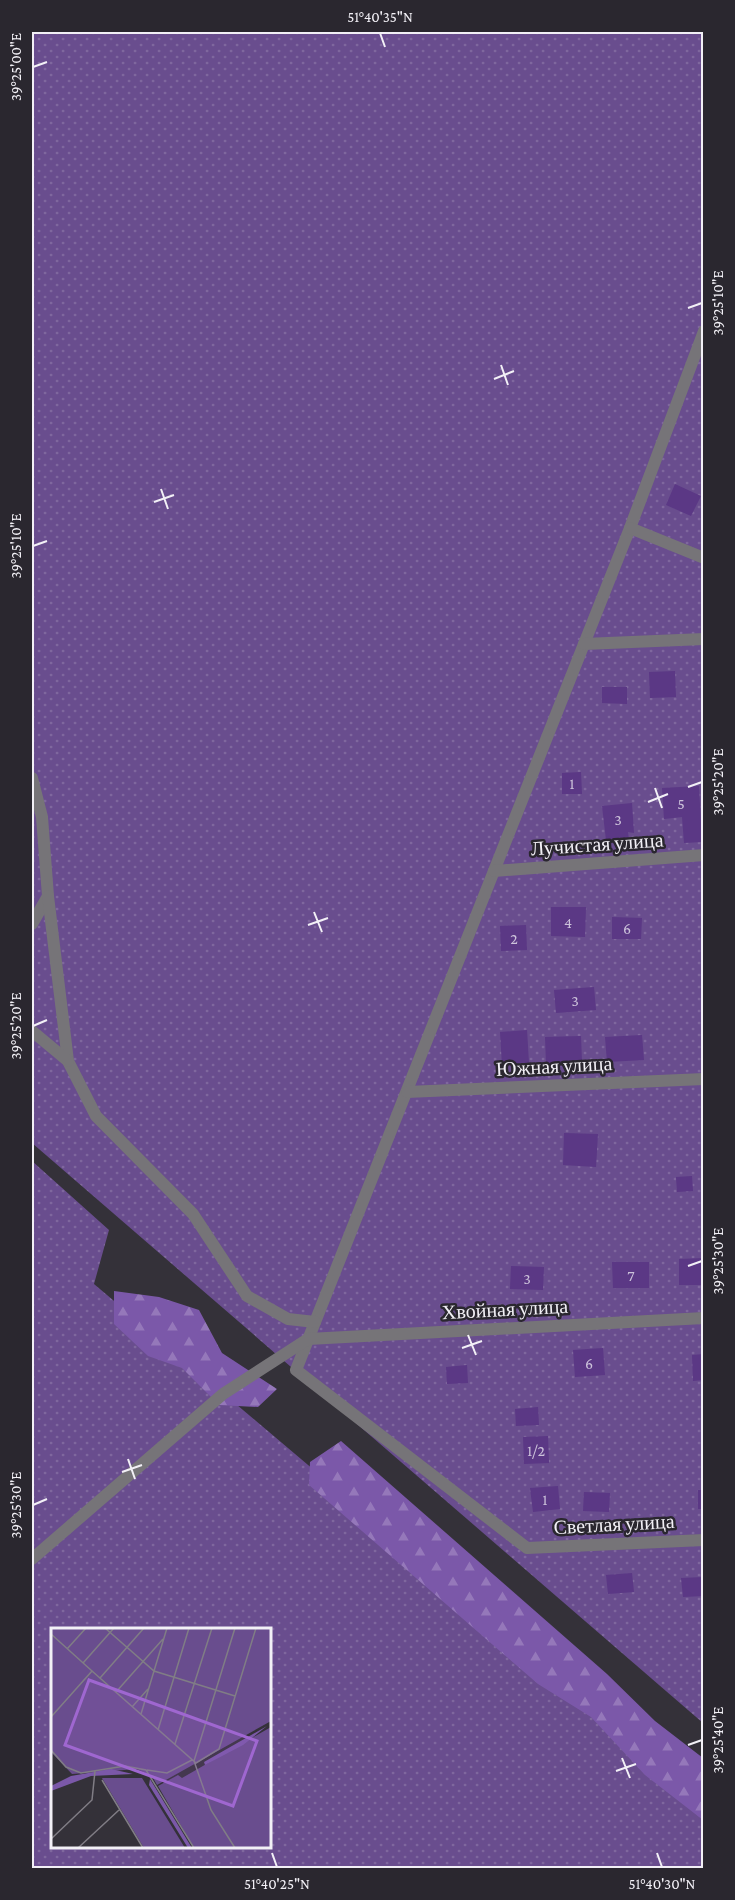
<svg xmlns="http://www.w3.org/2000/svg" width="735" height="1900" viewBox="0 0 735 1900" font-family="'Crimson Pro',serif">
  <defs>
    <pattern id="grass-dots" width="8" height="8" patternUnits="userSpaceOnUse" patternTransform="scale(1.5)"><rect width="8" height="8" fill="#694d8e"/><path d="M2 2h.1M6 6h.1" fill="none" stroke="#7f679e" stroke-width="1.8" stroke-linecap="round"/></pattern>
    <pattern id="forest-firs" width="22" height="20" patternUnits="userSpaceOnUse" patternTransform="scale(1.5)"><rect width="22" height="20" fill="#7b58a9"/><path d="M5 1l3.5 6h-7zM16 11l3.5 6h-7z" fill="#9578ba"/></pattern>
  </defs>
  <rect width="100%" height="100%" fill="#343139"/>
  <g fill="url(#grass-dots)" fill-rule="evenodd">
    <polygon points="32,32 703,32 703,1723 32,1143"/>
    <path d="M32 1161 109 1230 94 1284 703 1799V1868H32ZM52 1630H270V1848H52Z"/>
  </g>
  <g fill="url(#forest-firs)">
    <polygon points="114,1291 159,1297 199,1310 222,1353 277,1389 258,1407 219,1405 182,1368 148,1356 114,1324"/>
    <polygon points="341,1441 607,1674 655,1721 703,1758 703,1820 645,1775 591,1717 538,1684 309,1485 310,1462"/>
  </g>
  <g fill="#5b3885">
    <polygon points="675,484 701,496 691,516 666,505"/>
    <polygon points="675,671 676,697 650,698 649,672"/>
    <polygon points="602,687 627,687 627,704 602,703"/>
    <polygon points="581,772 582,794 562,794 562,773"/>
    <polygon points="699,786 702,842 684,843 682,817 664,819 662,788"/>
    <polygon points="632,803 634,833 628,832 629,840 606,840 602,806"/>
    <polygon points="551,907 586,907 585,937 551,936"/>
    <polygon points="612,917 642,918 641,939 612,939"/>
    <polygon points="526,925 527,950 501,951 500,926"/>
    <polygon points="594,987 596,1010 556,1013 554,990"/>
    <polygon points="527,1030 529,1063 502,1065 500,1032"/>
    <polygon points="642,1035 644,1060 607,1062 605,1037"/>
    <polygon points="581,1036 582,1062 546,1063 545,1037"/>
    <polygon points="564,1133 598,1134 596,1167 563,1165"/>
    <polygon points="692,1176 693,1191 677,1192 676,1177"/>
    <polygon points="704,1258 704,1285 679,1285 679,1259"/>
    <polygon points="612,1262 649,1262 649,1288 613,1288"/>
    <polygon points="511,1266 544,1267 543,1290 510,1289"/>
    <polygon points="603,1348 605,1375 575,1377 573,1350"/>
    <polygon points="704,1354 704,1380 693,1381 692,1355"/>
    <polygon points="467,1365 468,1383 447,1384 446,1367"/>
    <polygon points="538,1407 539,1425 516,1426 515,1409"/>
    <polygon points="548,1436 549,1463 524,1464 523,1437"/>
    <polygon points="558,1486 560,1509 533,1512 530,1488"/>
    <rect x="698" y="1490" width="6" height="19"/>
    <polygon points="584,1492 610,1493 609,1512 583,1511"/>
    <polygon points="632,1573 634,1592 608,1594 606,1575"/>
    <polygon points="704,1577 704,1596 683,1597 681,1578"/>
  </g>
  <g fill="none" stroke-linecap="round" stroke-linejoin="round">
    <g stroke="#767478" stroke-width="12">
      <polyline points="704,331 630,528 296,1370 527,1548 704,1540"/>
      <polyline points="630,528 704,558"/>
      <polyline points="584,644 704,639"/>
      <polyline points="32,778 42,817 48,896 32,924"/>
      <polyline points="494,871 704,855"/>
      <polyline points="48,896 68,1061 96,1116 193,1214 247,1296 288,1319 315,1322"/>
      <polyline points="32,1031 68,1061"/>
      <polyline points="407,1092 704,1079"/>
      <polyline points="32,1559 223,1394 308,1339 704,1318"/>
    </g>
  </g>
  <path fill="none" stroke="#f2f0f6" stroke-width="2" d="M380 33 385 47M33 67 47 62M688 308 702 303M501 365 508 385M494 379 514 371M161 489 168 509M154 502 174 495M33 546 47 541M688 787 702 782M655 788 662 808M648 802 668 794M314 912 322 932M308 925 328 918M33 1026 47 1020M688 1266 702 1261M468 1335 476 1355M462 1348 482 1341M128 1459 135 1479M122 1472 142 1465M33 1505 47 1499M688 1745 702 1740M622 1758 630 1778M616 1771 636 1764M272 1853 277 1867M657 1853 662 1867"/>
  <g text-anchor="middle" stroke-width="5" stroke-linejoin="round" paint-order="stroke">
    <g font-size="16" fill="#ccc2da">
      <text x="572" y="789">1</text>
      <text x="681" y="809">5</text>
      <text x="618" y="825">3</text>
      <text x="568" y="928">4</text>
      <text x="627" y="934">6</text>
      <text x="514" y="944">2</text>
      <text x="575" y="1006">3</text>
      <text x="631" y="1281">7</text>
      <text x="527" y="1284">3</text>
      <text x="589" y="1369">6</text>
      <text x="536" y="1456">1/2</text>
      <text x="545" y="1505">1</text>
    </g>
    <g font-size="20" fill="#f2f0f6" stroke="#2a272f">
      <text transform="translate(597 844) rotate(-4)" y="7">Лучистая улица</text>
      <text transform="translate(554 1066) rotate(-3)" y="7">Южная улица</text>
      <text transform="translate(505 1309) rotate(-3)" y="7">Хвойная улица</text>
      <text transform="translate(614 1524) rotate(-3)" y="7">Светлая улица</text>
    </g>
  </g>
  <g transform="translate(51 1628)">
    <rect width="220" height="220" fill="#343139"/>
    <path d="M0 0H220V93L106 157 101 148 86 141 21 146 0 124ZM220 99V220H143L107 158 127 147 131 150ZM51 150H91L134 220H93Z" fill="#694d8e"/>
    <path d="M216 98 192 117 154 137 153 134ZM60 141 82 146 40 148 0 163V158L20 148ZM99 151 141 220H137L98 157Z" fill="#7b58a9"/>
    <path fill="none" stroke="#807d85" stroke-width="1.5" d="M54 0 103 43 184 68M184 0 143 133 160 182 184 220M0 6 41 43 0 89M16 21 35 0M32 35 63 0M41 43 145 135 168 121 205 0M49 50 93 0M65 64 112 11M81 79 97 61M90 86 116 0M107 102 138 0M124 116 161 0M0 122 15 139 30 145 74 138 95 142 143 220M96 142 116 145 141 132M51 152 92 220M0 211 41 172 44 143M27 220 68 182"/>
    <path fill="#9f67d0" fill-opacity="0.15" stroke="#9f67d0" stroke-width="3" d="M38 52 206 113 182 178 14 117Z"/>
    <rect width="220" height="220" fill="none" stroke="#f2f0f6" stroke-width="3"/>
  </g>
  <rect width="735" height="1900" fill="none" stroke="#2a272f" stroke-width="66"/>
  <rect x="33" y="33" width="669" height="1834" fill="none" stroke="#f2f0f6" stroke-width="2"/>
  <g font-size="15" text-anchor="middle" fill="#f2f0f6">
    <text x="380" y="22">51°40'35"N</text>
    <text transform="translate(16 67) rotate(-90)" y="5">39°25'00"E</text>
    <text transform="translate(718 303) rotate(-90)" y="5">39°25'10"E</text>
    <text transform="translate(16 546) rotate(-90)" y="5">39°25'10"E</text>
    <text transform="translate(718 782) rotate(-90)" y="5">39°25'20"E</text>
    <text transform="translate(16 1026) rotate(-90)" y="5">39°25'20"E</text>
    <text transform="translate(718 1261) rotate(-90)" y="5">39°25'30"E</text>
    <text transform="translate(16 1505) rotate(-90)" y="5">39°25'30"E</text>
    <text transform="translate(718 1740) rotate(-90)" y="5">39°25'40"E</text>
    <text x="277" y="1889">51°40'25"N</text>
    <text x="662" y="1889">51°40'30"N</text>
  </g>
</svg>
